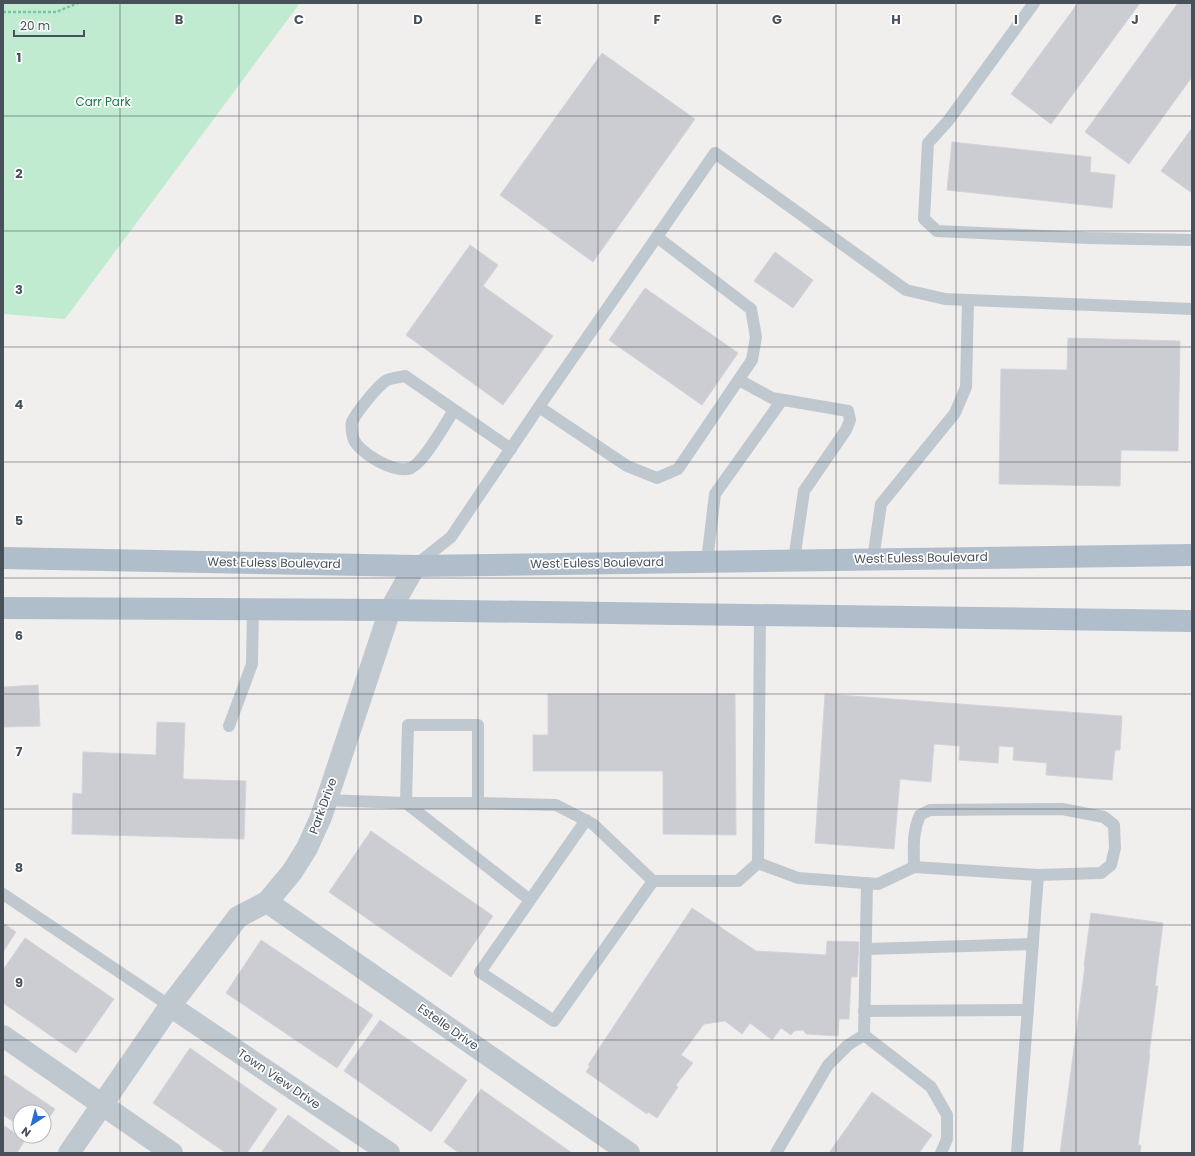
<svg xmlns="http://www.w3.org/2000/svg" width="1195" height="1156" viewBox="0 0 1195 1156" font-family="Poppins,sans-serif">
  <rect width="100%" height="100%" fill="#f1eeee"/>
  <polygon fill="#c0ebd1" points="3,3 300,3 65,319 3,314"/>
  <g fill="#cccdd2" stroke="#d3d4d9">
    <polygon points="1078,3 1140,3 1051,124 1011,94"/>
    <polygon points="1178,3 1192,3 1192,77 1129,164 1085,132"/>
    <polygon points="602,53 695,119 593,262 500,195"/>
    <polygon points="1192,128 1192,193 1161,171"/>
    <polygon points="952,142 1091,157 1090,172 1115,175 1112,208 947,190"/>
    <polygon points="470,245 498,265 483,286 553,336 503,405 406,335"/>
    <polygon points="775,252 813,280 793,308 754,281"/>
    <polygon points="645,288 738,353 702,405 609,340"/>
    <polygon points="1068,338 1180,341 1178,451 1121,450 1120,486 999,484 1001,369 1067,370"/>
    <polygon points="38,685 40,726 3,727 3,687"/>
    <polygon points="548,694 735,694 736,835 663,834 663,771 533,771 533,735 548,735"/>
    <polygon points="825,694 1122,716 1120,750 1115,750 1112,780 1046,775 1047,763 1013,760 1014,747 999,746 998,763 959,760 960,746 934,744 931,782 900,779 894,849 815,843"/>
    <polygon points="157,722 185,723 183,779 246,781 244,839 72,834 73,793 82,794 83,752 156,755"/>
    <polygon points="371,831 493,916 451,977 329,892"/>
    <polygon points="692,908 756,951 826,955 827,941 859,942 857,977 851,977 849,1019 839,1019 838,1036 806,1034 803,1030 794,1031 791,1035 781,1028 772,1040 750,1023 742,1034 725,1021 704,1024 681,1055 693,1063 676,1085 678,1087 657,1118 648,1112 647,1114 586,1072 590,1066 588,1065"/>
    <polygon points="1091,913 1163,923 1155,986 1158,986 1149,1054 1150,1054 1138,1145 1141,1145 1140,1153 1060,1153 1085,966 1084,966"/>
    <polygon points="3,923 16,932 3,952"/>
    <polygon points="25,938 114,999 76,1053 3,1003 3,970"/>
    <polygon points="261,940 373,1015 337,1068 226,993"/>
    <polygon points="380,1020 467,1080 431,1132 344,1071"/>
    <polygon points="190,1048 277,1109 247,1153 226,1153 153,1103"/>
    <polygon points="3,1074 55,1109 44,1125 44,1112 20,1112 20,1126 3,1115"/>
    <polygon points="481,1089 572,1153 459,1153 444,1142"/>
    <polygon points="872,1092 932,1135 919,1153 829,1153"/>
    <polygon points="288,1115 342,1153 261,1153"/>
    <polygon points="3,1125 25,1140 17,1153 3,1153"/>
  </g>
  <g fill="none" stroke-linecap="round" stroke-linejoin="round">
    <polyline stroke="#7bc6a2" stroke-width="2.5" stroke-dasharray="3 2" stroke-linecap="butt" points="3,12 56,12 78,3"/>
    <g stroke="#c0c8cf" stroke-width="12">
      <polyline points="1034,3 948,121 928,143 924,219 937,231 1088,238 1192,240"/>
      <polyline points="739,380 772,398 848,411 850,420 846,430 804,491 794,560"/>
      <polyline points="539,407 627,466 657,478 678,469 752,360 756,337 751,309 657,237"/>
      <path d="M454 410C445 424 425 461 411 468 396 475 356 452 353 437 352 434 351 425 352 422 356 413 378 385 387 380 392 378 399 377 405 376L511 449"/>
      <polyline points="873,559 881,504 955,413 966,387 968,300"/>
      <polyline points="707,561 715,494 782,400"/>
      <polyline points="416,565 451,537 545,398 715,153 906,290 945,299 1192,309"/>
      <polyline points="229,726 252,664 253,609"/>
      <polyline points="326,800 406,803 478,803 556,805 593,824 653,881 738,881 758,863 760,615"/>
      <polyline points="478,803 478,725 408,725 406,803 530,900"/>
      <polyline points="586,820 480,972 554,1021 653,881"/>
      <polyline points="758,863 798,878 878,884 914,867 1038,875 1017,1153"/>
      <path d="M914 867C914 848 912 833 920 815L930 810 1062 809 1104 817 1114 825 1115 848 1111 865 1101 873 1038 875"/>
      <polyline points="867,883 864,1035 931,1087 947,1115 947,1139 941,1153"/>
      <polyline points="3,894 170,1006"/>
      <polyline points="866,949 1033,944"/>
      <polyline points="864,1011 1028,1010"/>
      <polyline points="776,1153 828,1065 848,1045 864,1035"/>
    </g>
    <g stroke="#c0c8cf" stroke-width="22">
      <polyline points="267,902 629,1153"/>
      <polyline points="170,1006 389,1153"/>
      <polyline points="3,1036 172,1153"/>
      <polyline points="69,1153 170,1006 238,917 267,902 292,872 307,848 321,817 390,610 415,566"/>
    </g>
    <g stroke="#b0bdcb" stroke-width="22">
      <polyline points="3,558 415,566 1192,555"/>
      <polyline points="3,608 390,610 1192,621"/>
    </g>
  </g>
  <path fill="none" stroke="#48515a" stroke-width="1" stroke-opacity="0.55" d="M120 3V1153M239 3V1153M358 3V1153M478 3V1153M598 3V1153M717 3V1153M836 3V1153M956 3V1153M1076 3V1153M3 116H1192M3 231H1192M3 347H1192M3 462H1192M3 578H1192M3 694H1192M3 809H1192M3 925H1192M3 1040H1192"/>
  <g text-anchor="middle" stroke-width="3.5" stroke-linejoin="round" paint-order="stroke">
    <g font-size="12" fill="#1e764b" stroke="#fff">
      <text x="103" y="106">Carr Park</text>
    </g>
    <g font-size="12" fill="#48515a" stroke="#fff">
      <text transform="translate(921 558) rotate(-1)" y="4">West Euless Boulevard</text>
      <text transform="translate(274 563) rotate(1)" y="4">West Euless Boulevard</text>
      <text transform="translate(597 563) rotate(-1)" y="4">West Euless Boulevard</text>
      <text transform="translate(323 806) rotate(-70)" y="4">Park Drive</text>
      <text transform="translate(448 1027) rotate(35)" y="4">Estelle Drive</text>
      <text transform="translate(279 1079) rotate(34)" y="4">Town View Drive</text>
    </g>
  </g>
  <g font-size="13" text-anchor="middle" font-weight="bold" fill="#48515a" stroke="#fff" stroke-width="3.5" stroke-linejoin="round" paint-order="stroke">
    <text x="179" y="24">B</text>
    <text x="299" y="24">C</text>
    <text x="418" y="24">D</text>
    <text x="538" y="24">E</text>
    <text x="657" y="24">F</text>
    <text x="777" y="24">G</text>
    <text x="896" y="24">H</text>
    <text x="1016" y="24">I</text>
    <text x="1135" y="24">J</text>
    <text x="19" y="62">1</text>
    <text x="19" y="178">2</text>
    <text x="19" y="294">3</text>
    <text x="19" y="409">4</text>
    <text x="19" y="525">5</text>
    <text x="19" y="640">6</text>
    <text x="19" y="756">7</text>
    <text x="19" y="872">8</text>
    <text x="19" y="987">9</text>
  </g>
  <rect width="1195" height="1156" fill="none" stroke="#48515a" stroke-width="8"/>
  <g transform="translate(32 1124) rotate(216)"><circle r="19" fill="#ffffff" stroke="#b6b9bd"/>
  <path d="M0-3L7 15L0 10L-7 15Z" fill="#276fd1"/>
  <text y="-6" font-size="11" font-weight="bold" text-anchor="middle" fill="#48515a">N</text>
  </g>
  <path d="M14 30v6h70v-6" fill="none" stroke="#48515a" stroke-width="2"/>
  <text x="20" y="30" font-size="12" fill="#48515a" stroke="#ffffff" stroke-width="3" paint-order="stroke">20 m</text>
</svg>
